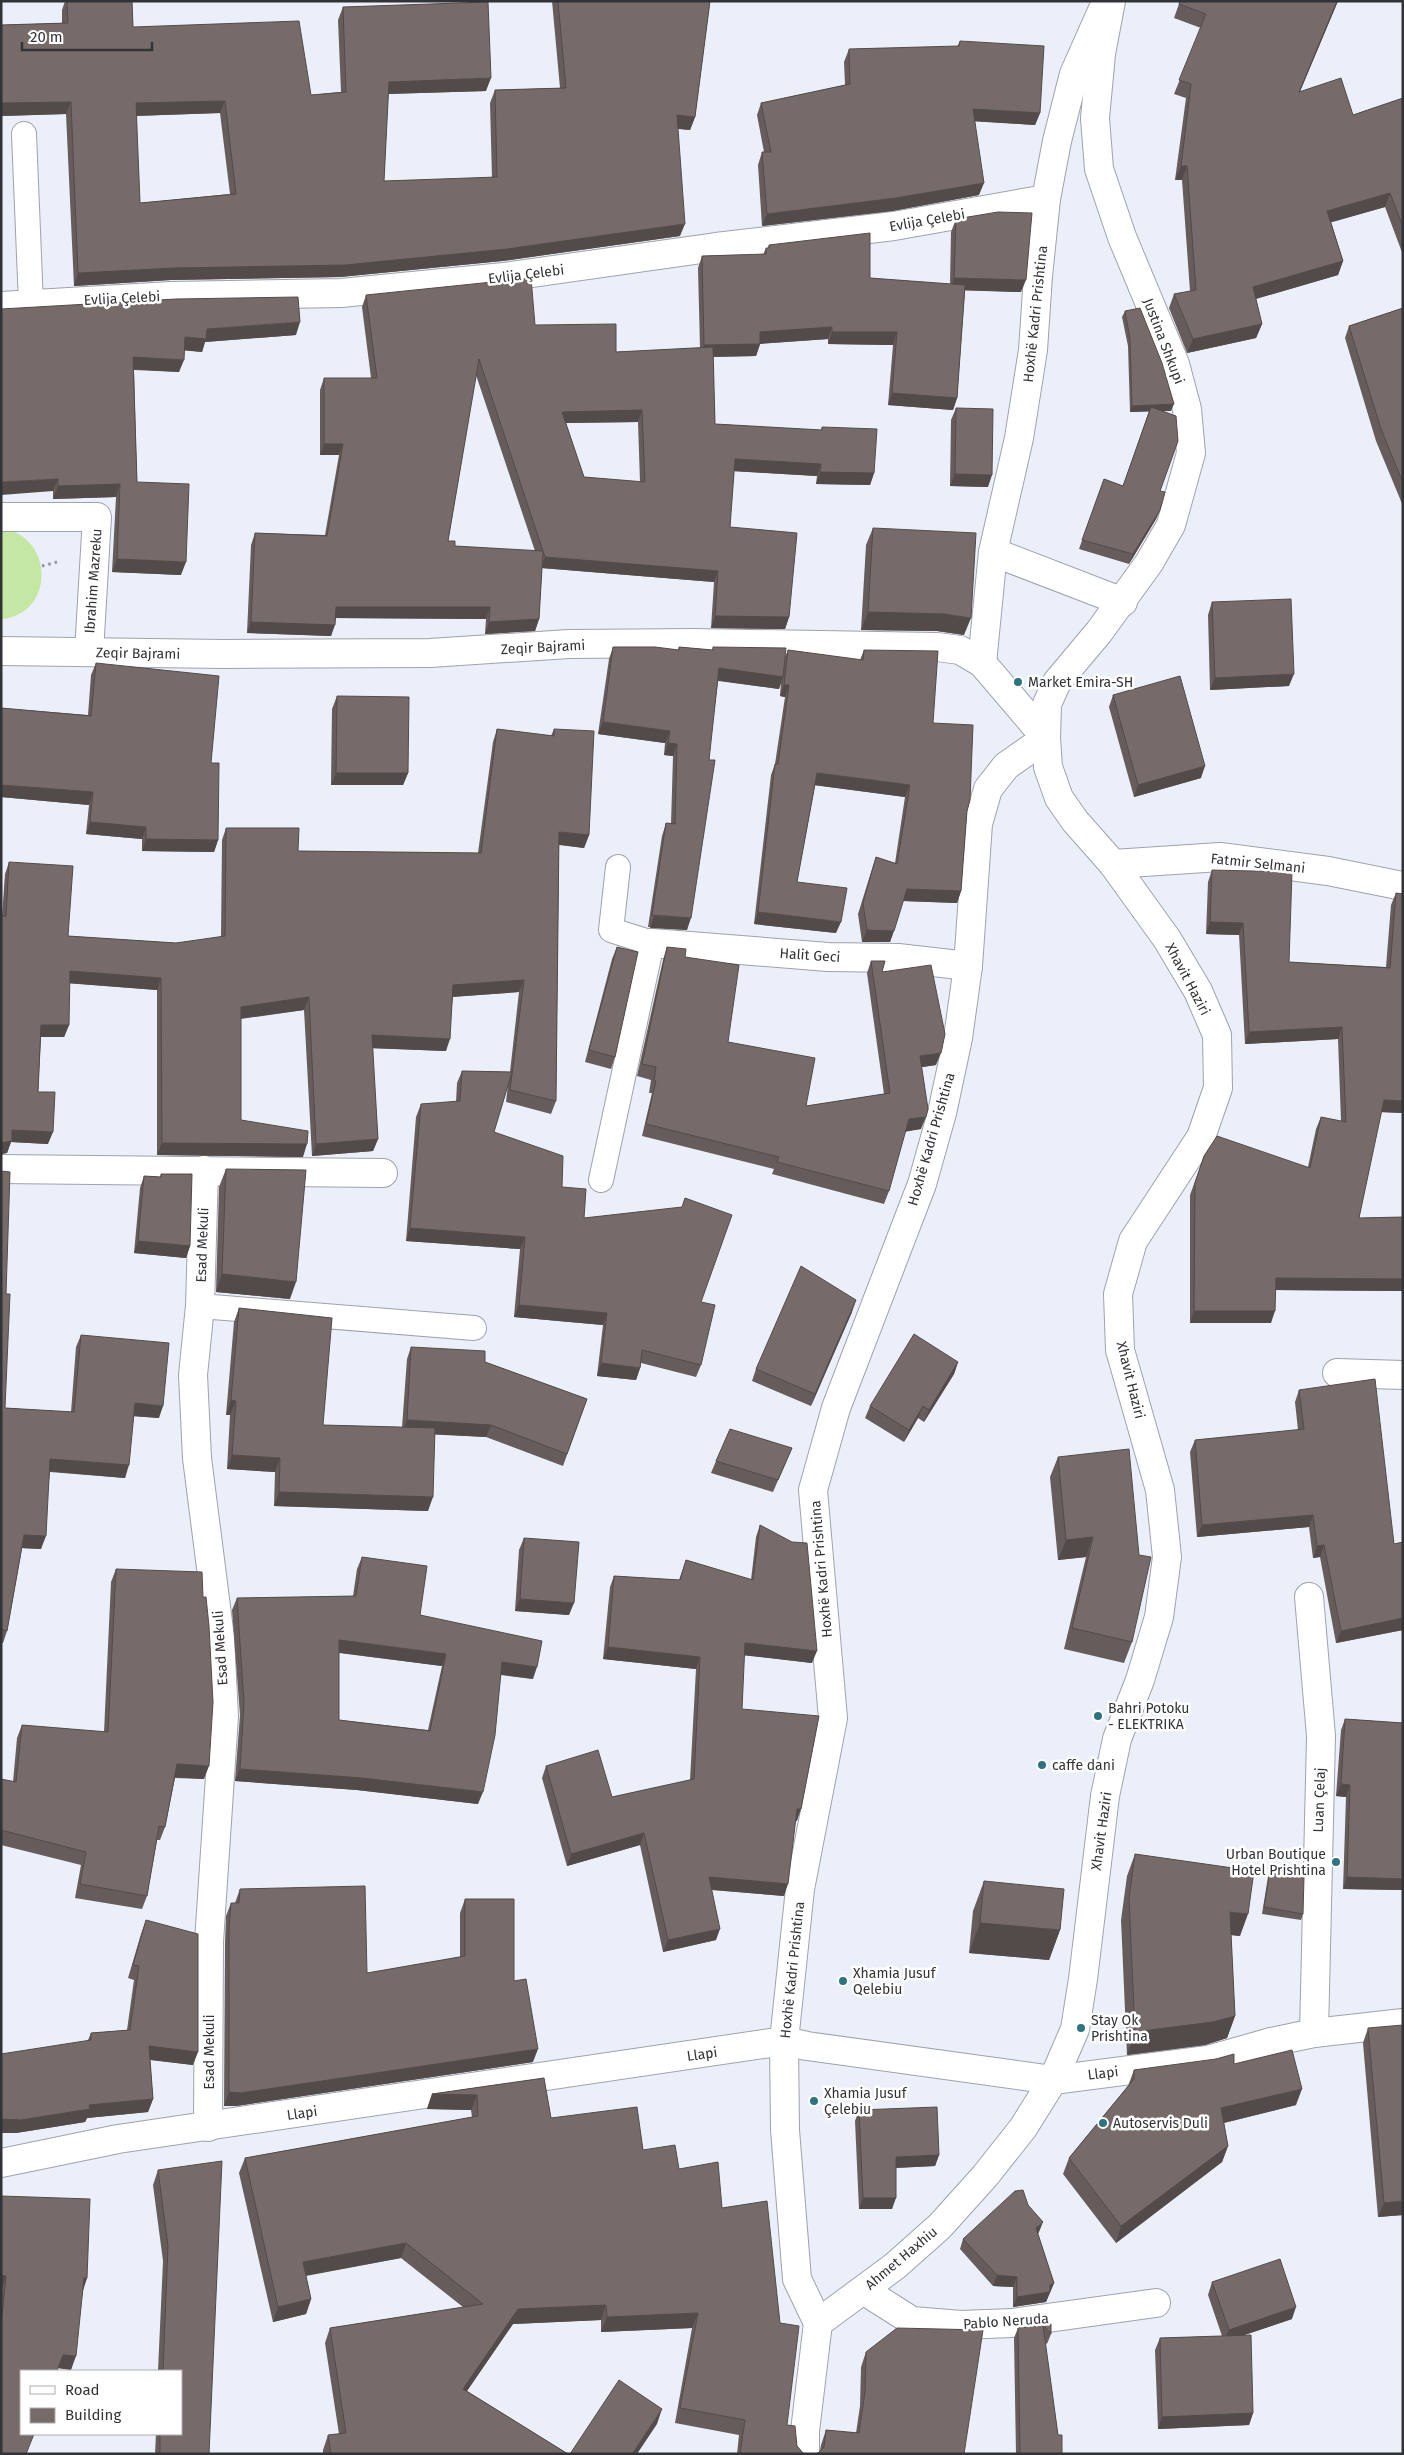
<svg xmlns="http://www.w3.org/2000/svg" width="1404" height="2455" viewBox="0 0 1404 2455" font-family="'Fira Sans',sans-serif">
  <rect width="100%" height="100%" fill="#ebeffa"/>
  <path fill="#c4e8a4" d="M1 528C55 536 55 615 1 619Z"/>
  <g fill="none" stroke-linecap="round" stroke-linejoin="round">
    <defs>
      <g id="service">
        <polyline points="24,134 31,304"/>
        <polyline points="601,1180 652,943 611,930 618,867"/>
        <polyline points="200,1306 474,1328"/>
      </g>
      <g id="minor">
        <polyline points="1,306 171,296 341,293 504,277 716,247 894,226 1046,199"/>
        <polyline points="1,517 97,517 89,652"/>
        <polyline points="993,552 1123,602"/>
        <polyline points="1,651 224,654 430,653 569,644 695,643 937,647 960,650 982,663 1046,738 1006,766 988,789 978,824 968,966 958,1038 942,1113 922,1184 836,1408 813,1490 833,1718 800,1889 784,2041 785,2130 797,2279 818,2323"/>
        <polyline points="982,663 993,552 1019,438 1033,350 1038,276 1046,199 1057,141 1074,74 1106,2"/>
        <polyline points="1113,864 1220,857 1328,871 1403,886"/>
        <polyline points="652,943 828,957 898,958 968,966"/>
        <polyline points="1,1169 383,1173"/>
        <polyline points="204,1170 200,1306 193,1375 197,1458 220,1638 224,1716 209,1942 208,2127"/>
        <polyline points="1337,1373 1403,1375"/>
        <polyline points="1309,1597 1321,1736 1314,2033"/>
        <polyline points="1,2163 118,2139 784,2041 807,2046 1053,2080 1208,2060 1271,2042 1314,2033 1403,2023"/>
        <polyline points="863,2290 912,2321 961,2325 1012,2323 1156,2303"/>
      </g>
      <polyline id="tertiary" points="805,2454 805,2431 818,2323 895,2266 940,2226 985,2176 1023,2128 1053,2080 1075,2029 1083,1979 1105,1796 1117,1739 1140,1680 1159,1617 1167,1557 1160,1490 1120,1350 1118,1294 1133,1241 1201,1137 1218,1088 1217,1035 1198,991 1167,939 1113,864 1075,821 1059,798 1048,767 1046,738 1047,704 1057,682 1099,632 1149,563 1171,525 1191,453 1187,409 1175,364 1122,237 1099,169 1095,118 1101,54 1111,1"/>
    </defs>
    <use href="#service" stroke="#9ea2ac" stroke-width="26"/>
    <use href="#minor" stroke="#9ea2ac" stroke-width="30"/>
    <use href="#tertiary" stroke="#9ea2ac" stroke-width="30"/>
    <polyline stroke="#94969e" stroke-width="3" stroke-dasharray="2.5 4" stroke-linecap="butt" points="42,566 57,562"/>
    <use href="#service" stroke="#fff" stroke-width="24"/>
    <use href="#minor" stroke="#fff" stroke-width="28"/>
    <use href="#tertiary" stroke="#fff" stroke-width="28"/>
  </g>
  <g fill="#665c5b" fill-rule="evenodd">
    <path d="M65 1H132L133 27 311 95 341 92 338 20 343 7 486 91 388 94 384 181 492 178 490 103 495 90 560 88 552 1H710L695 117 690 130 678 129 680 236 502 261 340 277 171 280 74 286 66 114 1 116V25L62 23V10ZM220 113 230 194 140 203 136 116Z"/>
    <polygon points="1180,1 1338,1 1300,91 1353,115 1403,98 1403,255 1385,207 1331,222 1343,261 1338,275 1256,299 1262,324 1256,338 1187,353 1169,308 1174,294 1190,291 1182,180 1175,180 1186,98 1174,94 1201,28 1174,18"/>
    <polygon points="960,41 1040,113 1035,125 975,121 979,195 892,211 762,226 758,165 762,152 764,152 757,115 761,103 845,85 844,62 849,49 957,47"/>
    <path d="M956 219 1021 292 965 290 957 398 953 410 888 405 893 345 828 344V339L760 344 756 356 713 357 715 424 821 430 822 427 874 473 870 485 816 484 817 476 734 471 730 527 789 617 785 629 711 628 714 582 542 568 539 619 535 631 485 634 486 619 336 618 331 636 247 633 251 545 255 533 325 535 339 455H320V390L324 378H371L362 307 366 295 535 325 616 352 700 348 698 268 702 256 763 255 766 248H768L769 245 870 278 950 284 951 232ZM476 375 535 551 455 546 448 541ZM638 422 640 482 584 477 566 423Z"/>
    <polygon points="1403,308 1403,506 1376,441 1345,338 1349,326"/>
    <polygon points="1,309 296,335 205,342 202,352 184,350 179,372 134,370 137,482 181,575 112,572 116,497 53,499 53,491"/>
    <polygon points="1125,311 1171,411 1162,411 1160,510 1156,519 1129,564 1079,549 1104,479 1123,486 1149,411 1130,412 1128,346 1122,317"/>
    <polygon points="956,408 988,487 950,486 951,420"/>
    <polygon points="873,528 964,635 937,631 861,630 866,545"/>
    <polygon points="1212,602 1289,686 1210,690 1208,615"/>
    <polygon points="613,647 678,650 679,647 712,650 713,647 785,657 788,650 860,660 864,650 933,723 967,811 961,891 957,903 903,901 890,942 862,942 858,914 872,869 876,857 895,863 905,797 815,785 797,882 836,933 754,924 771,775 775,764 785,697 780,696 781,682 779,689 718,681 687,930 648,927 662,836 666,823 671,824 673,756 664,755 665,743 598,734 609,659"/>
    <polygon points="96,663 211,763 218,840 214,852 142,851 142,839 86,834 89,805 1,797 1,708 88,715 91,675"/>
    <polygon points="1113,695 1201,778 1134,797 1109,707"/>
    <polygon points="337,696 408,773 403,785 331,785 332,709"/>
    <polygon points="497,729 551,736 554,729 589,835 584,848 559,845 556,1101 551,1114 506,1102 508,1084 494,1132 562,1187 584,1218 701,1302 701,1365 696,1377 641,1363 640,1368 636,1380 597,1376 603,1325 514,1317 520,1249 406,1241 416,1117 421,1104 456,1102 457,1083 462,1071 510,1072 519,992 453,997 446,1051 372,1048 378,1139 373,1151 312,1156 304,1010 241,1019 241,1120 303,1157 157,1155 157,990 69,983 69,1025 64,1037 41,1037 38,1092 48,1144 11,1142 7,1153 1,1154 1,916 2,916 5,874 9,862 68,936 176,943 221,937 222,840 226,828 298,851 478,853 493,742"/>
    <polygon points="1212,870 1289,962 1386,967 1391,905 1396,893 1403,894 1403,1113 1381,1112 1359,1218 1403,1217 1403,1291 1275,1290 1271,1323 1190,1323 1190,1195 1204,1156 1308,1167 1316,1129 1321,1117 1341,1121 1338,1039 1245,1044 1239,935 1206,934 1208,882"/>
    <polygon points="617,947 615,1057 611,1069 585,1062 612,959"/>
    <polygon points="667,947 685,957 728,1042 806,1106 884,1094 867,973 871,961 882,972 936,1065 922,1067 921,1129 905,1131 889,1191 884,1204 772,1174 774,1169 642,1136 652,1093 649,1093 651,1080 637,1076 663,960"/>
    <polygon points="226,1169 290,1299 216,1292 219,1187"/>
    <polygon points="1,1171 6,1294 5,1408 71,1412 76,1347 81,1335 159,1418 134,1416 125,1478 50,1472 41,1549 22,1548 7,1631 3,1643 1,1643"/>
    <polygon points="161,1174 190,1246 186,1258 134,1253 140,1188 144,1176 160,1177"/>
    <polygon points="239,1308 323,1425 402,1427 407,1359 411,1347 485,1362 587,1399 563,1466 486,1437 435,1434 428,1511 274,1506 275,1472 227,1469 230,1415 226,1415 234,1322"/>
    <polygon points="852,1312 811,1406 752,1381 756,1369"/>
    <polygon points="958,1362 954,1374 924,1422 918,1418 904,1442 865,1418 870,1406"/>
    <polygon points="1299,1390 1394,1544 1403,1542 1403,1630 1336,1643 1320,1557 1313,1558 1309,1527 1197,1537 1190,1452 1195,1440 1298,1430 1295,1402"/>
    <polygon points="792,1448 773,1492 711,1473 716,1461"/>
    <polygon points="1058,1457 1139,1555 1132,1642 1124,1663 1064,1649 1086,1557 1058,1560 1050,1477"/>
    <polygon points="760,1525 812,1663 744,1655 742,1709 797,1821 795,1821 784,1896 711,1890 716,1940 663,1952 640,1845 567,1866 542,1778 546,1766 612,1797 690,1780 696,1669 603,1659 610,1587 614,1576 679,1580 686,1560 751,1580 756,1537"/>
    <polygon points="524,1538 569,1615 515,1611 519,1550"/>
    <path d="M362 1557 420 1615 533 1679 501 1675 478 1804 357 1790 235 1781 240 1715 232 1610 237 1598 353 1596 357 1569ZM339 1653 442 1666 428 1730 339 1720Z"/>
    <polygon points="116,1569 204,1779 175,1778 165,1827 160,1840 157,1840 147,1896 142,1909 75,1898 81,1865 1,1845 1,1779 13,1782 17,1738 22,1725 104,1732 111,1582"/>
    <polygon points="1345,1719 1403,1723 1403,1890 1343,1889 1346,1797 1336,1796 1341,1730"/>
    <polygon points="1135,1854 1240,1936 1231,1935 1235,2016 1227,2038 1205,2045 1127,2055 1121,1920 1127,1876"/>
    <polygon points="1270,1871 1303,1914 1301,1920 1262,1914 1268,1877"/>
    <polygon points="984,1881 1060,1930 1049,1960 969,1953 973,1911"/>
    <polygon points="240,1889 367,1973 460,1957 460,1913 465,1899 514,1981 533,2062 236,2106 224,2106 225,1943 226,1916 231,1903 235,1903"/>
    <polygon points="146,1920 193,2065 150,2060 153,2099 148,2112 87,2118 85,2122 16,2133 88,2040 91,2033 127,2030 134,1980 128,1978 141,1934"/>
    <polygon points="1368,2028 1403,2215 1378,2217 1363,2043"/>
    <polygon points="1234,2064 1296,2105 1224,2123 1228,2146 1222,2162 1116,2243 1063,2174 1069,2158 1128,2086 1134,2070"/>
    <polygon points="544,2078 551,2118 643,2150 679,2169 722,2208 787,2425 797,2446 803,2453 807,2454 737,2454 739,2435 675,2423 692,2328 601,2332 601,2320 513,2324 467,2391 568,2454 323,2454 323,2450 328,2435 339,2434 325,2343 330,2328 463,2307 401,2258 306,2276 311,2299 306,2314 273,2322 239,2173 245,2158 472,2117 471,2110 427,2109 432,2094"/>
    <polygon points="859,2110 939,2155 935,2166 896,2168 892,2209 859,2209 855,2121"/>
    <polygon points="158,2170 209,2454 155,2454 156,2434 181,2434 181,2371 158,2371 163,2261 153,2185"/>
    <polygon points="1,2196 87,2278 83,2291 71,2370 58,2368 1,2454"/>
    <polygon points="1028,2205 1039,2232 1038,2234 1054,2283 1046,2302 1013,2307 1013,2287 993,2286 960,2249 963,2239"/>
    <polygon points="1212,2282 1292,2319 1244,2335 1253,2413 1249,2425 1158,2429 1155,2350 1160,2338 1222,2336 1208,2295"/>
    <polygon points="1051,2324 1051,2334 1047,2344 1045,2342 1058,2435 1062,2454 1016,2454 1014,2338 1018,2328"/>
    <polygon points="866,2352 964,2454 818,2453 820,2451 821,2445 826,2430 856,2433 860,2406 861,2367"/>
  </g>
  <g fill="#534b4a">
    <polygon points="1337,1 1338,1 1294,106 1299,92"/>
    <polygon points="491,78 486,91 384,94 389,82"/>
    <polygon points="225,101 220,113 131,116 136,103"/>
    <polygon points="71,102 66,114 1,116 1,103"/>
    <polygon points="973,109 1040,113 1035,125 969,121"/>
    <polygon points="677,115 695,117 690,130 672,128"/>
    <polygon points="1181,166 1187,166 1182,180 1175,180"/>
    <polygon points="984,183 979,195 892,211 762,226 767,214"/>
    <polygon points="1390,193 1385,207 1322,225 1327,211"/>
    <polygon points="685,224 680,236 502,261 340,277 171,280 74,286 78,273"/>
    <polygon points="1343,261 1338,275 1248,301 1253,287"/>
    <polygon points="954,278 1026,280 1021,292 950,290"/>
    <polygon points="300,322 296,335 205,342 202,352 180,350 185,337 207,329"/>
    <polygon points="1262,324 1256,338 1187,353 1193,339"/>
    <polygon points="832,327 828,339 756,344 760,332"/>
    <polygon points="832,332 897,332 893,345 828,344"/>
    <polygon points="760,344 756,356 700,357 704,345"/>
    <polygon points="133,357 184,360 179,372 129,369"/>
    <polygon points="892,393 957,398 953,410 888,405"/>
    <polygon points="1174,404 1171,411 1130,412 1132,406"/>
    <polygon points="642,410 638,422 558,423 562,412"/>
    <polygon points="324,444 343,444 339,455 320,455"/>
    <polygon points="735,459 821,464 817,476 731,471"/>
    <polygon points="820,472 874,473 870,485 816,484"/>
    <polygon points="955,474 992,475 988,487 950,486"/>
    <polygon points="58,479 53,491 1,495 1,482"/>
    <polygon points="120,484 116,497 53,499 58,486"/>
    <polygon points="1160,510 1156,519 1129,564 1133,554"/>
    <polygon points="545,557 718,571 714,582 541,568"/>
    <polygon points="117,559 186,562 181,575 112,572"/>
    <polygon points="336,607 490,607 486,619 332,618"/>
    <polygon points="868,612 944,614 971,618 964,635 937,631 861,630"/>
    <polygon points="715,616 789,617 785,629 711,628"/>
    <polygon points="539,619 535,631 485,634 489,622"/>
    <polygon points="251,622 335,625 331,636 247,633"/>
    <polygon points="719,668 783,677 779,689 715,680"/>
    <polygon points="1294,674 1289,686 1210,690 1215,678"/>
    <polygon points="784,685 789,685 785,697 780,696"/>
    <polygon points="603,722 670,731 665,743 598,734"/>
    <polygon points="668,743 677,744 673,756 664,755"/>
    <polygon points="1205,766 1201,778 1134,797 1138,785"/>
    <polygon points="336,773 408,773 403,785 331,785"/>
    <polygon points="817,773 910,785 905,797 813,785"/>
    <polygon points="1,785 93,792 89,805 1,797"/>
    <polygon points="90,822 146,827 142,839 86,834"/>
    <polygon points="559,832 589,835 584,848 555,844"/>
    <polygon points="146,839 218,840 214,852 142,851"/>
    <polygon points="907,889 961,891 957,903 903,901"/>
    <polygon points="758,912 841,922 836,933 754,924"/>
    <polygon points="654,916 691,918 687,930 650,928"/>
    <polygon points="1210,922 1243,923 1239,935 1206,934"/>
    <polygon points="867,930 894,931 890,942 862,942"/>
    <polygon points="70,971 161,978 157,990 65,983"/>
    <polygon points="524,980 519,992 449,997 453,985"/>
    <polygon points="309,997 304,1010 236,1019 241,1007"/>
    <polygon points="41,1025 69,1025 64,1037 37,1037"/>
    <polygon points="1342,1027 1338,1039 1245,1044 1249,1032"/>
    <polygon points="372,1035 450,1039 446,1051 367,1048"/>
    <polygon points="941,1053 936,1065 916,1068 920,1056"/>
    <polygon points="1384,1100 1403,1101 1403,1113 1380,1112"/>
    <polygon points="926,1117 921,1129 904,1132 909,1119"/>
    <polygon points="12,1130 53,1132 48,1144 11,1142 7,1153 1,1154 1,1143"/>
    <polygon points="378,1139 373,1151 312,1156 316,1144"/>
    <polygon points="162,1143 307,1144 303,1157 157,1155"/>
    <polygon points="410,1228 525,1237 520,1249 406,1241"/>
    <polygon points="138,1241 190,1246 186,1258 134,1253"/>
    <polygon points="222,1274 296,1282 290,1299 216,1292"/>
    <polygon points="1276,1278 1403,1279 1403,1291 1271,1290"/>
    <polygon points="856,1300 852,1312 811,1406 815,1394"/>
    <polygon points="519,1305 607,1313 603,1325 514,1317"/>
    <polygon points="1194,1311 1275,1311 1271,1323 1190,1323"/>
    <polygon points="958,1362 954,1374 924,1422 929,1410"/>
    <polygon points="601,1363 640,1368 636,1380 597,1376"/>
    <polygon points="231,1400 236,1401 230,1415 226,1415"/>
    <polygon points="135,1403 163,1406 159,1418 131,1416"/>
    <polygon points="923,1406 918,1418 904,1442 909,1430"/>
    <polygon points="407,1420 491,1425 486,1437 402,1433"/>
    <polygon points="232,1455 280,1458 275,1472 227,1469"/>
    <polygon points="50,1459 129,1465 125,1478 46,1471"/>
    <polygon points="279,1492 433,1497 428,1511 274,1506"/>
    <polygon points="1313,1515 1309,1527 1197,1537 1202,1525"/>
    <polygon points="24,1535 46,1536 41,1549 20,1548"/>
    <polygon points="1093,1537 1086,1557 1058,1560 1066,1540"/>
    <polygon points="1324,1545 1320,1557 1313,1558 1317,1546"/>
    <polygon points="520,1599 574,1603 569,1615 515,1611"/>
    <polygon points="1403,1618 1403,1630 1336,1643 1341,1631"/>
    <polygon points="339,1640 446,1654 442,1666 334,1652"/>
    <polygon points="745,1643 817,1651 812,1663 741,1655"/>
    <polygon points="608,1647 700,1657 696,1669 603,1659"/>
    <polygon points="502,1662 537,1667 533,1679 498,1674"/>
    <polygon points="177,1764 209,1766 204,1779 172,1777"/>
    <polygon points="240,1769 362,1778 483,1792 478,1804 357,1790 235,1781"/>
    <polygon points="1341,1784 1350,1785 1346,1797 1336,1796"/>
    <polygon points="797,1809 801,1809 797,1821 793,1821"/>
    <polygon points="644,1833 640,1845 567,1866 571,1854"/>
    <polygon points="709,1877 788,1884 784,1896 704,1889"/>
    <polygon points="1347,1877 1403,1879 1403,1890 1343,1889"/>
    <polygon points="1230,1912 1248,1914 1240,1936 1222,1934"/>
    <polygon points="980,1923 1060,1930 1049,1960 969,1953"/>
    <polygon points="720,1929 716,1940 663,1952 668,1940"/>
    <polygon points="1235,2016 1227,2038 1205,2045 1127,2055 1135,2032"/>
    <polygon points="149,2046 198,2052 193,2065 144,2059"/>
    <polygon points="538,2049 533,2062 236,2106 224,2106 229,2092"/>
    <polygon points="1302,2089 1296,2105 1215,2125 1221,2108"/>
    <polygon points="432,2094 477,2095 471,2110 427,2109"/>
    <polygon points="153,2099 148,2112 87,2118 85,2122 16,2133 1,2133 1,2119 89,2105"/>
    <polygon points="1228,2146 1222,2162 1116,2243 1121,2226"/>
    <polygon points="939,2155 935,2166 892,2168 896,2157"/>
    <polygon points="863,2198 896,2198 892,2209 859,2209"/>
    <polygon points="1403,2201 1403,2215 1378,2217 1384,2203"/>
    <polygon points="1043,2222 1039,2232 1032,2239 1036,2228"/>
    <polygon points="406,2243 401,2258 297,2277 303,2262"/>
    <polygon points="1,2275 6,2276 2,2289 1,2289"/>
    <polygon points="997,2275 1017,2277 1013,2287 993,2286"/>
    <polygon points="84,2278 87,2278 82,2291"/>
    <polygon points="1054,2283 1046,2302 1013,2307 1017,2297"/>
    <polygon points="311,2299 306,2314 273,2322 278,2307"/>
    <polygon points="606,2305 601,2320 513,2324 458,2404 463,2389 518,2309"/>
    <polygon points="1296,2307 1292,2319 1224,2342 1229,2330"/>
    <polygon points="698,2313 692,2328 601,2332 607,2317"/>
    <polygon points="63,2355 76,2356 71,2370 58,2368"/>
    <polygon points="662,2409 657,2424 637,2454 632,2454"/>
    <polygon points="1253,2413 1249,2425 1158,2429 1162,2417"/>
  </g>
  <g fill="#776b6a" stroke="#534b4a" fill-rule="evenodd">
    <path d="M67 1H132L133 27 299 21 311 95 346 92 343 7 488 2 491 78 389 82 384 181 497 177 495 90 566 88 558 1H710L695 117 677 115 685 224 507 249 345 265 175 268 78 273 71 102 1 103V25L68 23ZM225 101 236 194 140 203 136 103Z"/>
    <polygon points="1180,1 1337,1 1299,92 1341,78 1353,115 1403,98 1403,227 1390,193 1327,211 1343,261 1253,287 1262,324 1193,339 1174,294 1196,290 1187,166 1181,166 1191,84 1179,80 1206,14 1179,4"/>
    <polygon points="960,41 1044,46 1040,113 973,109 984,183 896,198 767,214 762,152 771,152 761,103 850,84 849,49 959,46"/>
    <polygon points="998,212 1032,213 1026,280 954,278 956,219"/>
    <polygon points="870,233 870,278 965,285 957,398 892,393 897,332 832,332 832,327 760,332 760,344 704,345 702,256 766,254 766,248 769,248 769,245"/>
    <path d="M531 278 535 325 616 324V352L713 347 715 424 822 430V427L877 429 874 473 820 472 821 464 735 459 730 527 797 533 789 617 715 616 718 571 545 557 479 359 448 541H455V546L543 551 539 619 489 622 490 607H336L335 625 251 622 255 533 327 536 343 444H324V378H377L366 295ZM642 410 645 482 584 477 562 412Z"/>
    <polygon points="298,297 300,322 207,329 206,339 185,337 184,360 133,357 137,482 189,484 186,562 117,559 120,484 58,486 58,479 1,482 1,309 176,299"/>
    <polygon points="1140,308 1162,363 1174,404 1132,406 1130,339 1125,311"/>
    <polygon points="1403,308 1403,483 1381,429 1349,326"/>
    <polygon points="1151,407 1176,416 1178,441 1160,491 1165,492 1160,510 1133,554 1082,540 1104,479 1123,486"/>
    <polygon points="956,408 993,409 992,475 955,474"/>
    <polygon points="873,528 976,533 971,618 944,614 868,612"/>
    <polygon points="1291,599 1294,674 1215,678 1212,602"/>
    <polygon points="613,647 655,647 679,650 679,647 713,650 713,647 786,648 783,677 719,668 709,760 715,760 691,918 652,915 666,823 675,824 677,744 668,743 670,731 603,722"/>
    <polygon points="788,650 863,660 864,650 938,651 933,723 973,725 970,800 967,811 961,891 907,889 894,931 867,930 863,903 876,857 897,864 910,785 817,773 797,882 847,888 841,922 758,912 775,764 778,764 789,685 784,685"/>
    <polygon points="96,663 219,676 211,763 219,763 218,840 146,839 146,827 90,822 93,792 1,785 1,708 91,716"/>
    <polygon points="1180,676 1205,766 1138,785 1113,695"/>
    <polygon points="337,696 409,697 408,773 336,773"/>
    <polygon points="497,729 554,736 554,729 594,731 589,835 559,832 556,1101 510,1090 524,980 453,985 450,1039 372,1035 378,1139 316,1144 309,997 241,1007 241,1120 308,1131 307,1144 162,1143 161,978 70,971 69,1025 41,1025 38,1092 55,1092 53,1132 12,1130 12,1141 1,1143 1,916 6,916 9,862 73,866 68,936 176,943 225,936 226,828 299,828 298,851 481,853"/>
    <polygon points="1212,870 1292,872 1289,962 1390,968 1396,893 1403,894 1403,1101 1384,1100 1359,1218 1403,1217 1403,1279 1276,1278 1275,1311 1194,1311 1195,1183 1204,1156 1217,1136 1310,1168 1321,1117 1346,1122 1342,1027 1249,1032 1243,923 1210,922"/>
    <polygon points="617,947 638,952 615,1057 589,1050"/>
    <polygon points="667,947 686,949 685,957 739,965 728,1042 815,1058 806,1106 890,1093 871,961 885,961 882,972 931,965 945,1034 941,1053 920,1056 928,1109 926,1117 909,1119 889,1191 777,1162 779,1157 646,1124 656,1081 654,1081 656,1067 642,1064"/>
    <polygon points="462,1071 512,1072 494,1132 563,1156 562,1187 586,1189 584,1218 682,1207 685,1198 732,1215 701,1302 715,1305 701,1365 642,1350 640,1368 601,1363 607,1313 519,1305 525,1237 410,1228 421,1104 460,1101"/>
    <polygon points="226,1169 306,1170 296,1282 222,1274"/>
    <polygon points="1,1171 10,1172 6,1294 10,1294 5,1408 74,1412 81,1335 169,1343 163,1406 135,1403 129,1465 50,1459 46,1536 24,1535 7,1631 1,1629"/>
    <polygon points="161,1174 192,1174 190,1246 138,1241 144,1176 161,1177"/>
    <polygon points="801,1266 856,1300 815,1394 756,1369"/>
    <polygon points="239,1308 332,1318 323,1425 435,1428 433,1497 279,1492 280,1458 232,1455 236,1401 231,1400"/>
    <polygon points="914,1334 958,1362 929,1410 923,1406 909,1430 870,1406"/>
    <polygon points="411,1347 485,1351 485,1362 587,1399 567,1454 491,1425 407,1420"/>
    <polygon points="1375,1379 1394,1544 1403,1542 1403,1618 1341,1631 1324,1545 1317,1546 1313,1515 1202,1525 1195,1440 1304,1429 1299,1390"/>
    <polygon points="730,1429 792,1448 778,1480 716,1461"/>
    <polygon points="1129,1449 1139,1555 1151,1557 1132,1642 1072,1628 1093,1537 1066,1540 1058,1457"/>
    <polygon points="760,1525 792,1542 807,1543 817,1651 745,1643 742,1709 819,1716 801,1809 797,1809 788,1884 709,1877 720,1929 668,1940 644,1833 571,1854 546,1766 598,1750 612,1797 694,1779 700,1657 608,1647 614,1576 680,1580 686,1560 753,1580"/>
    <polygon points="524,1538 579,1542 574,1603 520,1599"/>
    <path d="M362 1557 427 1566 420 1615 542 1641 537 1667 502 1662 495 1735 483 1792 362 1778 240 1769 244 1703 237 1598 356 1596ZM339 1640 446 1654 430 1731 339 1720Z"/>
    <polygon points="116,1569 202,1572 203,1597 206,1597 209,1626 213,1702 209,1766 177,1764 165,1827 159,1826 147,1896 80,1884 86,1852 1,1830 1,1779 16,1782 22,1725 108,1732"/>
    <polygon points="1345,1719 1403,1723 1403,1879 1347,1877 1350,1785 1341,1784"/>
    <polygon points="1135,1854 1254,1871 1248,1914 1230,1912 1235,2016 1213,2022 1135,2032 1129,1898"/>
    <polygon points="1270,1871 1304,1877 1303,1914 1264,1907"/>
    <polygon points="984,1881 1064,1889 1060,1930 980,1923"/>
    <polygon points="365,1886 367,1973 465,1956 465,1899 514,1899 514,1981 526,1979 538,2049 241,2093 229,2092 229,1929 231,1903 239,1903 240,1889"/>
    <polygon points="146,1920 198,1934 198,2052 149,2046 153,2099 89,2105 90,2109 21,2120 1,2119 1,2054 91,2040 91,2033 130,2030 139,1966 133,1965"/>
    <polygon points="1403,2025 1403,2201 1384,2203 1368,2028"/>
    <polygon points="1292,2050 1302,2089 1221,2108 1228,2146 1121,2226 1069,2158 1134,2079 1134,2070 1216,2059 1234,2054 1234,2064"/>
    <polygon points="544,2078 551,2118 637,2107 643,2150 675,2145 679,2169 718,2162 722,2208 767,2201 780,2323 799,2326 787,2425 795,2426 797,2446 803,2453 807,2454 740,2454 745,2420 680,2408 698,2313 607,2317 606,2305 518,2309 463,2389 568,2454 331,2454 328,2435 346,2433 330,2328 483,2304 406,2243 303,2262 311,2299 278,2307 245,2158 478,2116 477,2095 432,2094"/>
    <polygon points="937,2107 939,2155 896,2157 896,2198 863,2198 859,2110"/>
    <polygon points="222,2161 209,2454 160,2454 160,2434 181,2434 181,2371 163,2371 168,2246 158,2170"/>
    <polygon points="1023,2190 1028,2205 1043,2222 1036,2228 1054,2283 1050,2285 1050,2292 1017,2297 1017,2277 997,2275 963,2239 1015,2191"/>
    <polygon points="1,2196 90,2199 87,2278 84,2278 76,2356 63,2355 57,2371 21,2371 21,2434 34,2434 26,2454 1,2454 1,2325 6,2276 1,2275"/>
    <polygon points="1280,2259 1296,2307 1229,2330 1212,2282"/>
    <polygon points="1051,2324 1051,2334 1043,2325 1058,2435 1062,2435 1062,2454 1020,2454 1018,2328"/>
    <polygon points="897,2328 983,2330 964,2454 814,2454 818,2453 824,2447 826,2430 859,2433 865,2392 866,2352"/>
    <polygon points="1251,2335 1253,2413 1162,2417 1160,2338"/>
    <polygon points="619,2380 662,2409 632,2454 570,2454"/>
  </g>
  <g fill="#2d747f" stroke="#fff" stroke-width="2">
    <circle cx="1018" cy="682" r="5"/>
    <circle cx="1098" cy="1716" r="5"/>
    <circle cx="1042" cy="1765" r="5"/>
    <circle cx="1336" cy="1862" r="5"/>
    <circle cx="843" cy="1981" r="5"/>
    <circle cx="1081" cy="2028" r="5"/>
    <circle cx="814" cy="2101" r="5"/>
    <circle cx="1103" cy="2123" r="5"/>
  </g>
  <g text-anchor="middle" stroke-width="5" stroke-linejoin="round" paint-order="stroke">
    <g font-size="14" fill="#323337" stroke="#fff">
      <text transform="translate(927 220) rotate(-10)" y="5">Evlija Çelebi</text>
      <text transform="translate(526 274) rotate(-7)" y="5">Evlija Çelebi</text>
      <text transform="translate(122 298) rotate(-3)" y="5">Evlija Çelebi</text>
      <text transform="translate(1035 314) rotate(-84)" y="5">Hoxhë Kadri Prishtina</text>
      <text transform="translate(1164 341) rotate(69)" y="5">Justina Shkupi</text>
      <text transform="translate(93 581) rotate(-86)" y="5">Ibrahim Mazreku</text>
      <text transform="translate(543 647) rotate(-3)" y="5">Zeqir Bajrami</text>
      <text transform="translate(138 653) rotate(1)" y="5">Zeqir Bajrami</text>
      <text transform="translate(1258 863) rotate(6)" y="5">Fatmir Selmani</text>
      <text transform="translate(810 955) rotate(4)" y="5">Halit Geci</text>
      <text transform="translate(1188 979) rotate(62)" y="5">Xhavit Haziri</text>
      <text transform="translate(931 1139) rotate(-74)" y="5">Hoxhë Kadri Prishtina</text>
      <text transform="translate(202 1245) rotate(-88)" y="5">Esad Mekuli</text>
      <text transform="translate(1131 1380) rotate(76)" y="5">Xhavit Haziri</text>
      <text transform="translate(821 1569) rotate(-95)" y="5">Hoxhë Kadri Prishtina</text>
      <text transform="translate(220 1648) rotate(-94)" y="5">Esad Mekuli</text>
      <text transform="translate(1319 1800) rotate(-88)" y="5">Luan Çelaj</text>
      <text transform="translate(1101 1831) rotate(-82)" y="5">Xhavit Haziri</text>
      <text transform="translate(792 1970) rotate(-84)" y="5">Hoxhë Kadri Prishtina</text>
      <text transform="translate(209 2052) rotate(-90)" y="5">Esad Mekuli</text>
      <text transform="translate(702 2054) rotate(-8)" y="5">Llapi</text>
      <text transform="translate(1103 2073) rotate(-7)" y="5">Llapi</text>
      <text transform="translate(302 2113) rotate(-8)" y="5">Llapi</text>
      <text transform="translate(901 2258) rotate(-40)" y="5">Ahmet Haxhiu</text>
      <text transform="translate(1006 2321) rotate(-4)" y="5">Pablo Neruda</text>
    </g>
    <g font-size="14" fill="#323337" stroke="#fff" text-anchor="start">
      <text x="1028" y="687">Market Emira-SH</text>
      <text x="1108" y="1713">Bahri Potoku<tspan x="1108" dy="16">- ELEKTRIKA</tspan></text>
      <text x="1052" y="1770">caffe dani</text>
      <text x="1326" y="1859" text-anchor="end">Urban Boutique<tspan x="1326" dy="16">Hotel Prishtina</tspan></text>
      <text x="853" y="1978">Xhamia Jusuf<tspan x="853" dy="16">Qelebiu</tspan></text>
      <text x="1091" y="2025">Stay Ok<tspan x="1091" dy="16">Prishtina</tspan></text>
      <text x="824" y="2098">Xhamia Jusuf<tspan x="824" dy="16">Çelebiu</tspan></text>
      <text x="1113" y="2128">Autoservis Duli</text>
    </g>
  </g>
  <rect width="1404" height="2455" fill="none" stroke="#323337" stroke-width="5"/>
  <rect x="20" y="2370" width="162" height="65" fill="#ffffff" stroke="#adadaf"/>
  <rect x="30" y="2386" width="25" height="8" fill="#ffffff" stroke="#adadaf"/>
  <text x="65" y="2395" font-size="15" fill="#323337">Road</text>
  <rect x="30" y="2408" width="25" height="15" fill="#776b6a" stroke="#adadaf"/>
  <text x="65" y="2420" font-size="15" fill="#323337">Building</text>
  <path d="M22 42v8h130v-8" fill="none" stroke="#323337" stroke-width="2.5"/>
  <text x="30" y="42" font-size="15" fill="#323337" stroke="#ffffff" stroke-width="4" paint-order="stroke">20 m</text>
</svg>
